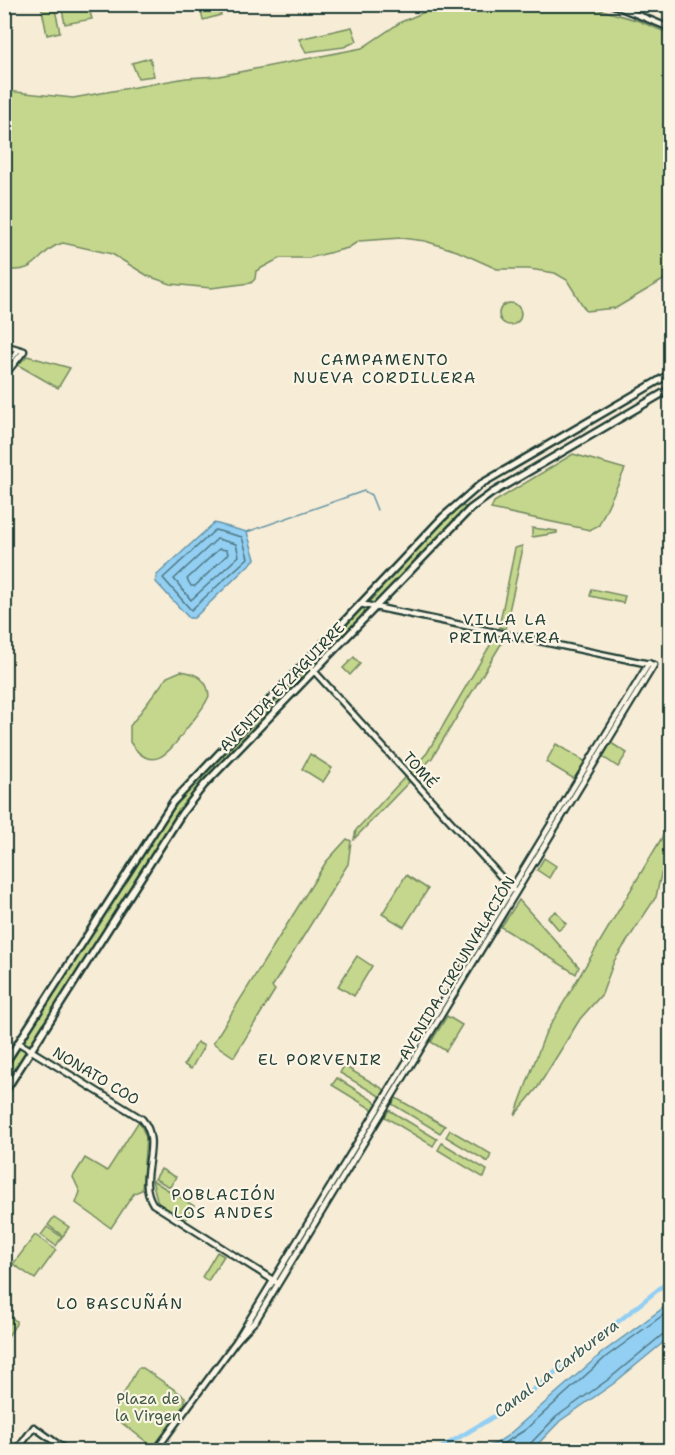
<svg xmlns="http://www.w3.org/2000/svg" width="675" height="1455" viewBox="0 0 675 1455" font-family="'Shantell Sans',sans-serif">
  <rect width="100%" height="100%" fill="#f7ecd6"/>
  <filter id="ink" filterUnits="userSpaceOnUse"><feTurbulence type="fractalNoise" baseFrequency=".0167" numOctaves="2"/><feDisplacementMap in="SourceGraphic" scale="12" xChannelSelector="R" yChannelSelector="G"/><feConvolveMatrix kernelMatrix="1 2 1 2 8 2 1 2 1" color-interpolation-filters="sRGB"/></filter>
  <g filter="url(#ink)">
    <g fill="#c4d78c" stroke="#728a60" stroke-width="1.5">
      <polygon points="41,5 54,5 60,32 47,35"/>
      <polygon points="61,5 88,5 92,19 65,24"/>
      <polygon points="219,5 221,15 203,20 200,6"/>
      <path d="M524 5H585L639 21 670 34V276L616 308 586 311 567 280 555 273 529 269H497L457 251 425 241 401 238 359 241 348 248 309 258H280L256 271 255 279 251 283 211 288 171 284 148 276 112 254 63 243C38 249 39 276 5 269L4 106 7 91 73 98 186 78 219 76 362 48 401 22 441 5Z"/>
      <polygon points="352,27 357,41 344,47 306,52 299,39"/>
      <polygon points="150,58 154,76 138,78 132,63"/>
      <circle cx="510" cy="314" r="11"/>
      <polygon points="27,356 70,368 58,388 18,365"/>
      <polygon points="573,454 625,469 599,525 590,530 491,509 494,502"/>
      <polygon points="461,505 465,507 463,512 196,792 5,1087 5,1071 169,811 308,660"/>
      <polygon points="532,528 557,531 557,533 532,537"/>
      <polygon points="522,546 522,553 505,629 499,627 515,548"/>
      <polygon points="592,589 625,596 623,603 590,596"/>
      <polygon points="496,635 504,637 503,641 432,758 354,839 356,830 427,753"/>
      <polygon points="354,657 360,664 350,675 343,668"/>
      <path d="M181 671C196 673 208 679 209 696 204 708 195 718 187 728 171 750 153 777 130 742V726L167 677Z"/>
      <polygon points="611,743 627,753 618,767 603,757"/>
      <polygon points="556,744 586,762 576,780 546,762"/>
      <polygon points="310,754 332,768 323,782 302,769"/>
      <polygon points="670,824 670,859 661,874 656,897 614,961 602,994 580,1019 538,1087 515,1115 545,1034"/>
      <polygon points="347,839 351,841 348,864 272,987 275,990 234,1057 213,1043 326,862"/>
      <polygon points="544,858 556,866 549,878 537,870"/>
      <polygon points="406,875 428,889 404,927 382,914"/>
      <polygon points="519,900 579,967 576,974 501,927"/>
      <polygon points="556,911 566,924 559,930 548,917"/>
      <polygon points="357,956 372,966 354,996 338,986"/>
      <polygon points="447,1016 462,1025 446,1051 431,1042"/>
      <polygon points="197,1042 204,1046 191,1069 184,1065"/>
      <polygon points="344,1066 385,1090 381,1097 340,1073"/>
      <polygon points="337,1078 377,1103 373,1110 332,1085"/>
      <polygon points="396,1098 445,1126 440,1133 392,1104"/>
      <polygon points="389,1110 437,1139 433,1146 385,1117"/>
      <polygon points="139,1121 146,1137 142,1190 134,1193 111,1228 76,1203 80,1192 73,1177 85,1158 107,1171"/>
      <polygon points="450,1130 491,1154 488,1162 446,1137"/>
      <polygon points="442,1143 487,1170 484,1178 438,1150"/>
      <polygon points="161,1169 176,1177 170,1187 155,1179"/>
      <polygon points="152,1180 194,1206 185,1221 158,1204"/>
      <polygon points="54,1217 69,1227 63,1236 48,1225"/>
      <polygon points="47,1227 62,1237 56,1246 41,1235"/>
      <polygon points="35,1235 56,1250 35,1279 13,1264"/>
      <polygon points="217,1252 224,1256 208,1281 202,1277"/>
      <polygon points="5,1312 16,1321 16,1324 5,1341"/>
      <polygon points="138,1368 143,1368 185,1397 185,1403 156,1446 152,1446 114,1417 113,1413"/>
    </g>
    <g fill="#93cff3" stroke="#6595a7" stroke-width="1.5">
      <polygon points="214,523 247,532 255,559 194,618 189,618 156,582 157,575"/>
      <polygon points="670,1303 670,1337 613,1384 560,1421 532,1450 474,1450 495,1444 507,1436 603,1352"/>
    </g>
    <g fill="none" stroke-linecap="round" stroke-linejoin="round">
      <g stroke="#4d7780" stroke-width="1.5">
        <polygon points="215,530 242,537 248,558 191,610 163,578"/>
        <polygon points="217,539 236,544 239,556 191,600 174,579"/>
        <polygon points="219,549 227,550 228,554 195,586 191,586 187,579"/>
        <polyline points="493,1450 525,1430 607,1356 670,1310"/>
        <polyline points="528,1450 530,1444 556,1417 609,1379 662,1335 670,1332"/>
      </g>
      <polyline stroke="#6595a7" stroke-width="1.5" points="247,532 364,491 371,495 377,510"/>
      <polyline stroke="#93cff3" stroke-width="4.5" points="438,1450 518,1402 670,1280"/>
      <defs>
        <g id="tertiary">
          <polyline points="611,4 670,28"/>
          <polyline points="4,345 24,351 4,376"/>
          <polyline points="4,368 18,350"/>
          <polyline points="305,661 513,890"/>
          <path d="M19 1043 142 1119C164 1144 135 1177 153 1204L276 1282"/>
          <polyline points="237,1340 256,1320 654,665 360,604"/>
          <polyline points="17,1450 34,1427 66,1450"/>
          <polyline points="156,1450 237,1340 649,663"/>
        </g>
        <g id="primary">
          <polyline points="4,1065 173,802 443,517 481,484 670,374"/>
          <polyline points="4,1093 182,813 204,785 470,509 492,493 670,389"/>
        </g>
      </defs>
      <use href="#tertiary" stroke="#1f3d34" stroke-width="9"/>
      <use href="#primary" stroke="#1f3d34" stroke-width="10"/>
      <use href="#tertiary" stroke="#fcf5e5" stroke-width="4.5"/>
      <use href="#primary" stroke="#fcf5e5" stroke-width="5"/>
    </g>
  </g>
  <g text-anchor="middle" stroke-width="4.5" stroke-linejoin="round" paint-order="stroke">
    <g font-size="15" fill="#1f3d34" stroke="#fcf5e5">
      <text transform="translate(282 687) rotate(-46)" y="5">AVENIDA EYZAGUIRRE</text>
      <text transform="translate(420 770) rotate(48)" y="5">TOMÉ</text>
      <text transform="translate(457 968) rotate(-59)" y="5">AVENIDA CIRCUNVALACIÓN</text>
      <text transform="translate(96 1076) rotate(31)" y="5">NONATO COO</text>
    </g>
    <g font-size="15" fill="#405c46" stroke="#fcf5e5">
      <text x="148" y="1404">Plaza de<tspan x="148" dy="17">la Virgen</tspan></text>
    </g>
    <g font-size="16" letter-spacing="1.5" fill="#1f3d34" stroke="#fcf5e5">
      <text x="385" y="365">CAMPAMENTO<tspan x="385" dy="18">NUEVA CORDILLERA</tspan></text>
      <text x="505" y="625">VILLA LA<tspan x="505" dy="18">PRIMAVERA</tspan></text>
      <text x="320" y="1065">EL PORVENIR</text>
      <text x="224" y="1200">POBLACIÓN<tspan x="224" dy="18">LOS ANDES</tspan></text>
      <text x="120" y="1309">LO BASCUÑÁN</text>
    </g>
    <g font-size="16" font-style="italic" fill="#365a5a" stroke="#fcf5e5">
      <text transform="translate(556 1368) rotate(-37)" y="6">Canal La Carburera</text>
    </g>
  </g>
  <rect width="675" height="1455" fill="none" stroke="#fcf5e5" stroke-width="24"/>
  <rect x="12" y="12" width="651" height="1431" fill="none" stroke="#1f3d34" stroke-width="2" filter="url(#ink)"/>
</svg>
